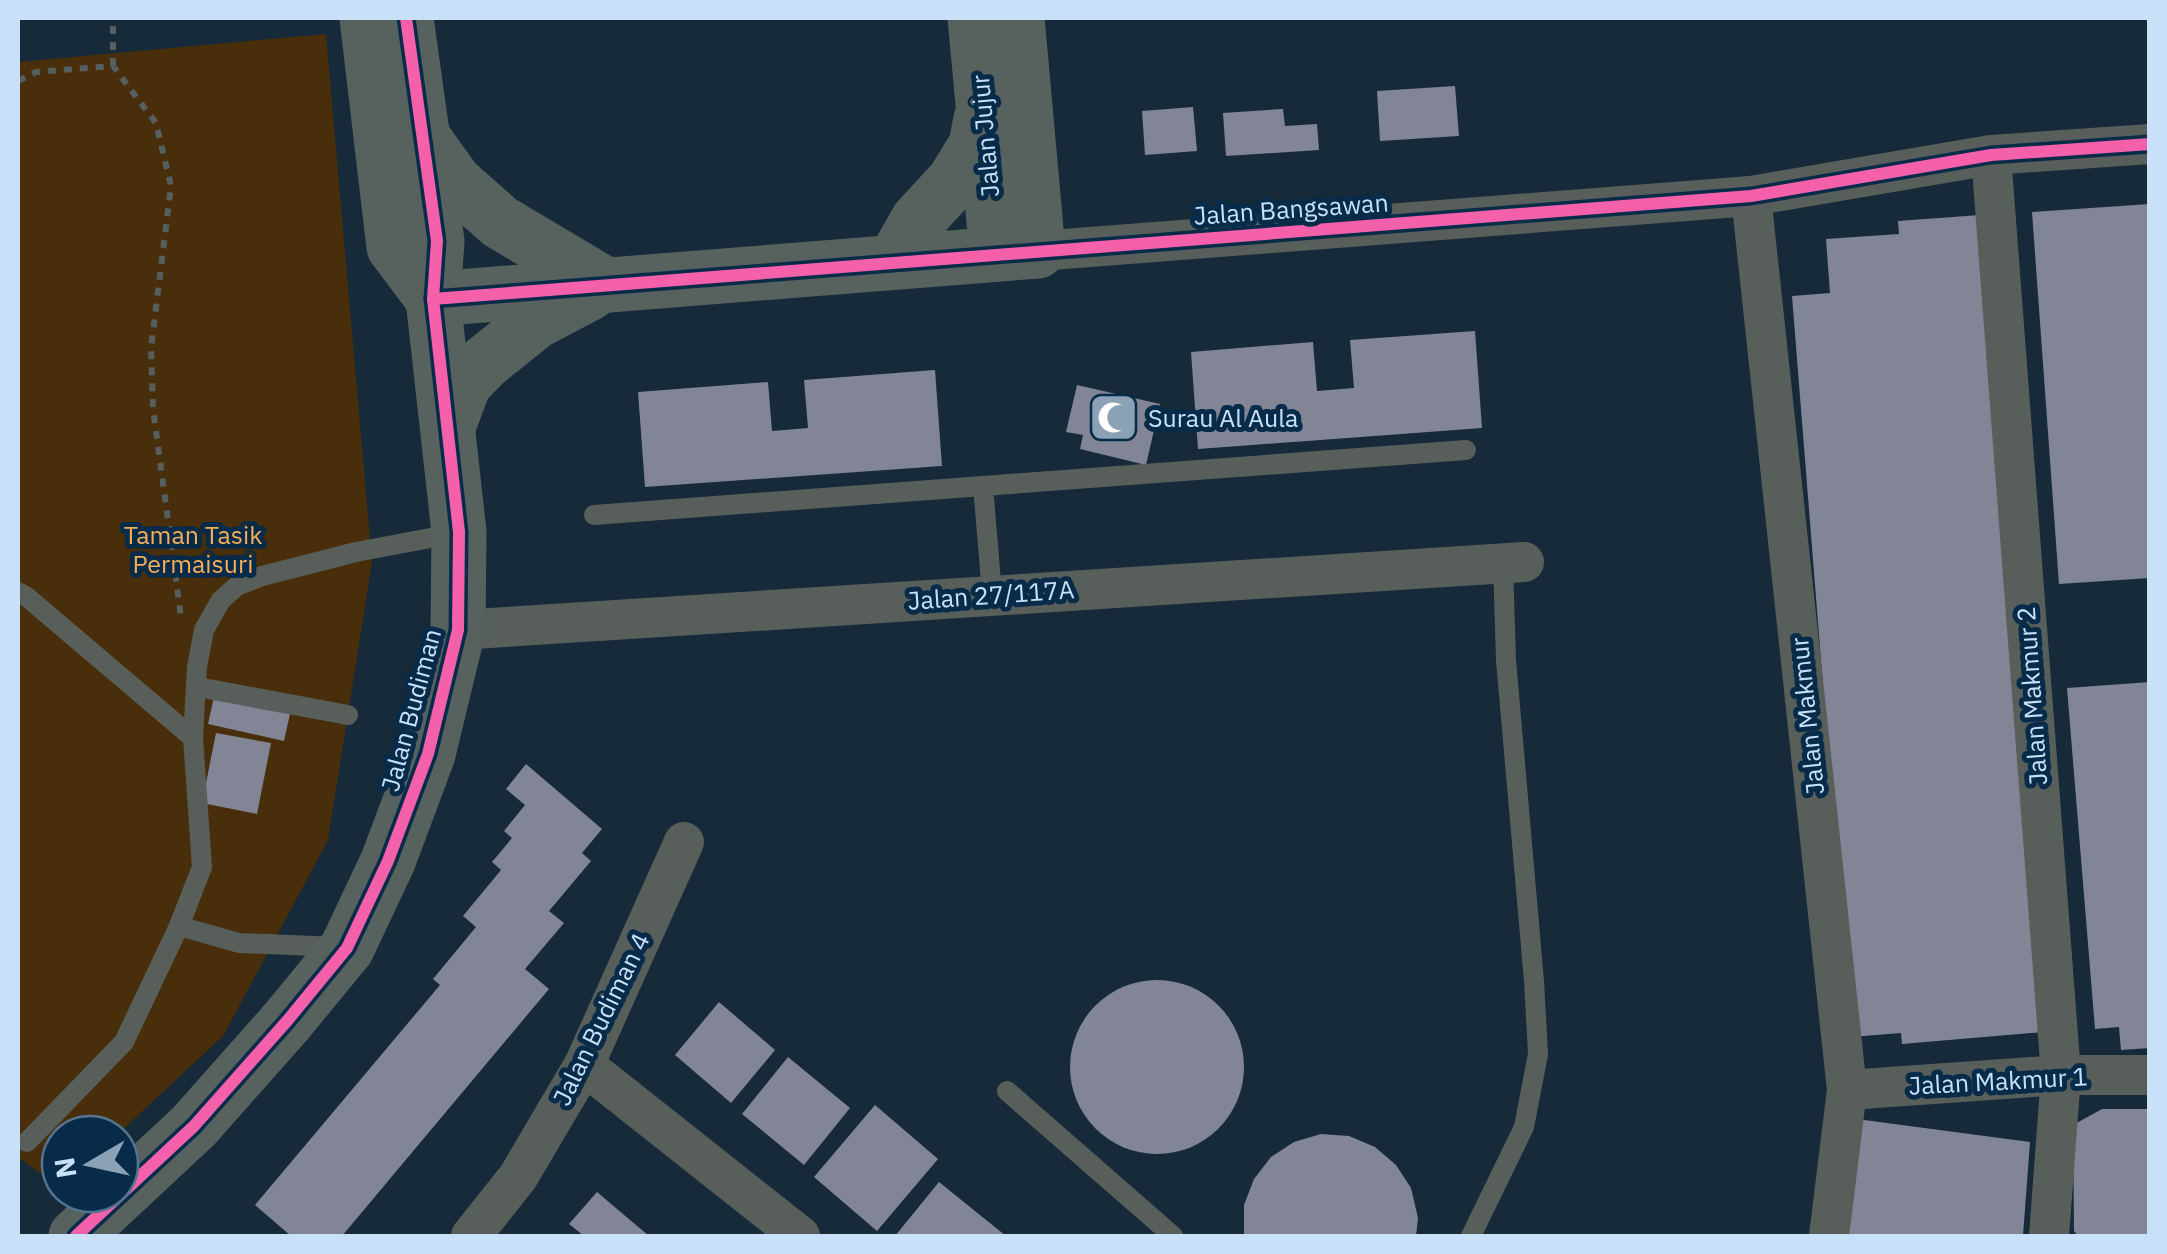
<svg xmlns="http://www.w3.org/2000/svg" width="2167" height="1254" viewBox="0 0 2167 1254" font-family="'IBM Plex Sans',sans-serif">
  <rect width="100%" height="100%" fill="#162a3a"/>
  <polygon fill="#482e0a" points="326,34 372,562 328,840 223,1036 118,1134 60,1134 60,1188 18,1157 18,62"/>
  <g fill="#818596">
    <polygon points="1455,86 1459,136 1380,141 1377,91"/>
    <polygon points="1193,107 1197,151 1145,155 1142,111"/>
    <polygon points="1283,109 1285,126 1317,124 1319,150 1226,156 1223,113"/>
    <polygon points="2150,204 2150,578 2059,584 2032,212"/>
    <polygon points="1980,215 2044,1032 1902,1044 1901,1033 1851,1037 1792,296 1830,293 1826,239 1899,234 1898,221"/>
    <polygon points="1475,331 1482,428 1198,449 1191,352 1313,342 1317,391 1354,388 1350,340"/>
    <polygon points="935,370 942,466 645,487 638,392 768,382 772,431 808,428 804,380"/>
    <polygon points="1077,385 1160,404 1146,465 1080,449 1083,435 1066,432"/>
    <polygon points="2150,682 2150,1048 2121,1050 2119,1027 2095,1029 2067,688"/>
    <polygon points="215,692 291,709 284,741 208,724"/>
    <polygon points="216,733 271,743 257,814 202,803"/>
    <polygon points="526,764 602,829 582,853 591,861 549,911 564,923 525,969 549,989 342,1236 291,1236 255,1205 440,985 433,979 476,927 463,916 501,870 492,862 512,838 504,831 525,805 506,789"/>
    <circle cx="1157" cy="1067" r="87"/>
    <polygon points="719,1002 775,1050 731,1103 675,1055"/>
    <polygon points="788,1057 850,1108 804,1165 742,1114"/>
    <polygon points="875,1105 938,1159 877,1231 814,1177"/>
    <polygon points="2102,1109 2150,1109 2150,1236 2078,1236 2074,1231 2073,1125"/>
    <polygon points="1849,1118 2030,1142 2023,1236 1839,1236"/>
    <polygon points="1321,1134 1349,1136 1375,1147 1396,1165 1411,1188 1418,1218 1416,1236 1244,1236 1244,1205 1254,1179 1271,1157 1294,1142"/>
    <polygon points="939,1182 1006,1236 895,1236"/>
    <polygon points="597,1192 649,1236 584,1236 569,1224"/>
  </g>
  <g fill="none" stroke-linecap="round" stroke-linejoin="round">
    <g stroke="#565f60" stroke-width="6" stroke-dasharray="8 8" stroke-linecap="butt">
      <polyline points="113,66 113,18"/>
      <polyline points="18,81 36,72 113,66 156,123 171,186 151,348 153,409 181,617"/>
    </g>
    <g stroke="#585f5a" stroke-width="20">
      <polyline points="594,515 983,486"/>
      <polyline points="18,592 27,597 193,738"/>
      <polyline points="992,594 983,486 1466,450"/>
      <polyline points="198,687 348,715"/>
      <polyline points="338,947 239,943 179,926 202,867 193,738 197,667 204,630 221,600 237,586 262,576 356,552 457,533"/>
      <polyline points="1007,1091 1173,1236"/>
      <polyline points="27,1142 124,1042 179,926"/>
      <polyline points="1471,1236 1524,1127 1538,1054 1534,981 1506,660 1503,563"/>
    </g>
    <g stroke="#585f5a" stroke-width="40">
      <polyline points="1991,155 2061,1075 2049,1236"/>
      <polyline points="1751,196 1847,1090 1829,1236"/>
      <polyline points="1038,251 1751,196 1991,155 2150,144"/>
      <polyline points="458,630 1524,562"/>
      <polyline points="584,1065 800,1236"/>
      <polyline points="1847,1090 2061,1075 2150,1075"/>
      <polyline points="471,1236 518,1177 584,1065 684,842"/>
    </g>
    <g stroke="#57615e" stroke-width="55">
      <polyline points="367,18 394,247 433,299"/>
      <polyline points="975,18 997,254"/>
      <polyline points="424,139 455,182 500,222 606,285"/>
      <polyline points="894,262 918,220 954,181 976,145 981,119"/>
      <polyline points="433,299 1038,251 1017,18"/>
      <polyline points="448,427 464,384 484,363 535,322 590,293"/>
      <polyline points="76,1236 194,1126 287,1021 347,948 388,861 428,754 458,630 459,532 433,299 437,241 406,18"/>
    </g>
    <defs>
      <g id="cycleway">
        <polyline points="433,299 1751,196 1991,155 2150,144"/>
        <polyline points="76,1236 194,1126 287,1021 347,948 388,861 428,754 458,630 459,532 433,299 437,241 406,18"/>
      </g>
    </defs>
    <use href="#cycleway" stroke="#072b49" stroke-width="19"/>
    <use href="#cycleway" stroke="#f560ab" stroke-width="12"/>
  </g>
  <defs>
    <symbol id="mosque-square" viewBox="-11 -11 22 22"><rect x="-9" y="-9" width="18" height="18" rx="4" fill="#8aa1b6" stroke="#072b49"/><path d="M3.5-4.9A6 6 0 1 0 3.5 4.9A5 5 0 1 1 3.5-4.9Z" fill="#fff"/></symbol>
  </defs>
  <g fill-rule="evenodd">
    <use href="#mosque-square" x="1086" y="390" width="55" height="55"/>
  </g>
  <g text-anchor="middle" stroke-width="10" stroke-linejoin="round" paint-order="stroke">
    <g font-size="25" fill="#c8e1f9" stroke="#072b49">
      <text transform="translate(985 136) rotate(-95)" y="9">Jalan Jujur</text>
      <text transform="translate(1291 209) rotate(-4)" y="9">Jalan Bangsawan</text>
      <text transform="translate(991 595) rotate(-4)" y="9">Jalan 27/117A</text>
      <text transform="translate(2032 696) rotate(-94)" y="9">Jalan Makmur 2</text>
      <text transform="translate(411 710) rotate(-75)" y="9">Jalan Budiman</text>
      <text transform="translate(1807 716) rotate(-96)" y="9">Jalan Makmur</text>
      <text transform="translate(601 1019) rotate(-64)" y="9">Jalan Budiman 4</text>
      <text transform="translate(1998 1081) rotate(-3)" y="9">Jalan Makmur 1</text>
    </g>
    <g font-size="25" fill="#c8e1f9" stroke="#072b49" text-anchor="start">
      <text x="1148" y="427">Surau Al Aula</text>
    </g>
    <g font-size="25" fill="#f6ae59" stroke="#072b49">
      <text x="193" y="544">Taman Tasik<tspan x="193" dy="29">Permaisuri</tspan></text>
    </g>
  </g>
  <rect width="2167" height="1254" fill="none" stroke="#c8e1f9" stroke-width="40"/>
  <g transform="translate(90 1164) rotate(261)"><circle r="48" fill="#072b49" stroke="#54748f" stroke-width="2.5"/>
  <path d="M0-8L18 38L0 25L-18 38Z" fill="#8aa1b6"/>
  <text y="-15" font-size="28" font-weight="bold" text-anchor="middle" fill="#c8e1f9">N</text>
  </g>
</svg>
